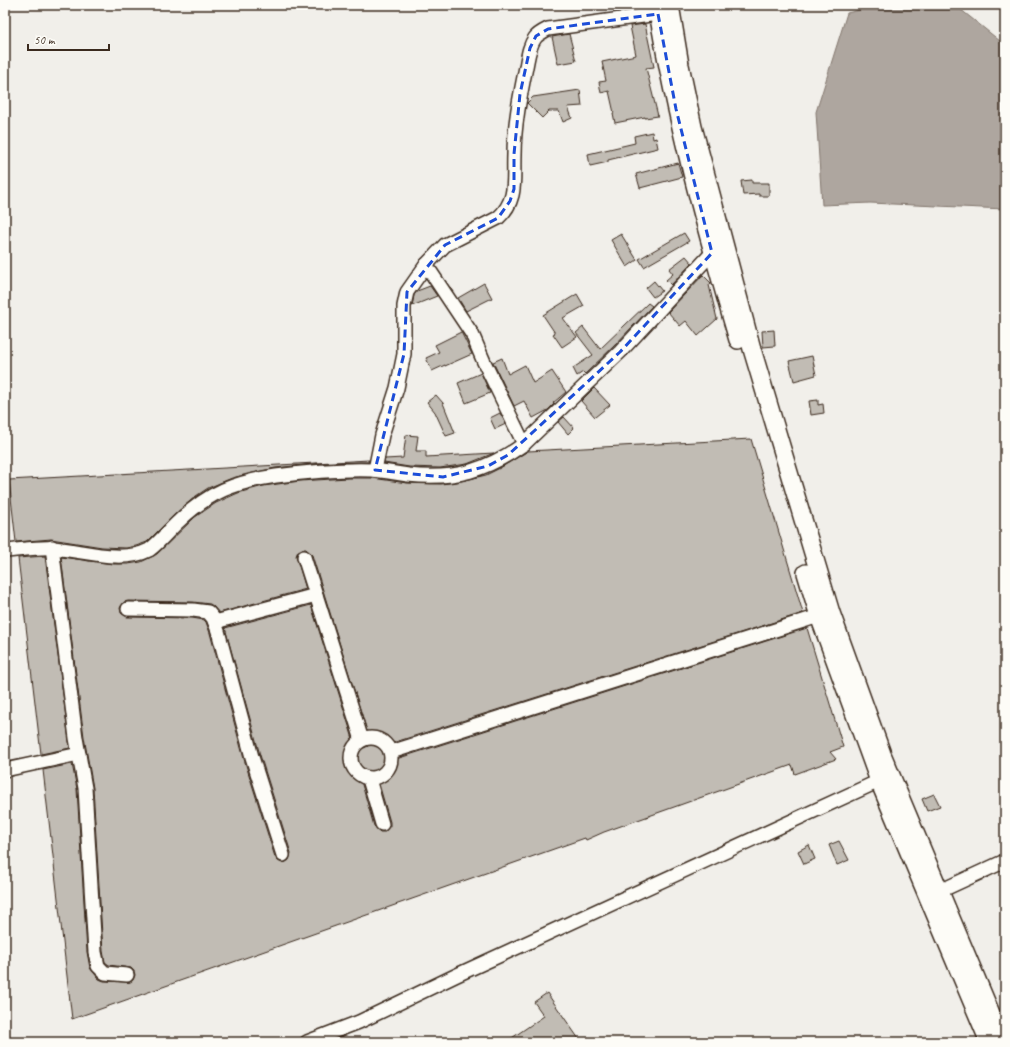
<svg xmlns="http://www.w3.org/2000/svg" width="1010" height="1047" viewBox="0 0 1010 1047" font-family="Caveat,sans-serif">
  <rect width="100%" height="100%" fill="#f1efea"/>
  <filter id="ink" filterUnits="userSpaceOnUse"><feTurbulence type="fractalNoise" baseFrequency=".025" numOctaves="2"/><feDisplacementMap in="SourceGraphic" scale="8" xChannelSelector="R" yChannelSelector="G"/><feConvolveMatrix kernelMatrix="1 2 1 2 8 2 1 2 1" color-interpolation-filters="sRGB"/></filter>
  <g filter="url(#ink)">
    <polygon fill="#aea69f" stroke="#80746b" points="881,5 950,5 960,9 1005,45 1005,209 870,203 822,205 816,112 847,13"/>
    <g fill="#c1bcb4" stroke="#3b2a1e" fill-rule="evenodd">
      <polygon points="626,5 638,5 639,9 627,10"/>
      <polygon points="645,24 654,67 646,68 658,116 645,118 645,117 615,123 613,113 614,113 609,91 601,93 599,82 606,81 602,62 636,55 630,26"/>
      <polygon points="569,34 576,61 558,64 552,37"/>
      <polygon points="580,90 582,106 568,107 572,118 563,122 559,111 549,111 542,118 527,103 533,97"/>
      <polygon points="652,132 653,139 656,138 658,148 608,160 608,162 590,166 588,154 635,143 634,136"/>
      <polygon points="678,163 682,177 640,188 636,174"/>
      <polygon points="752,180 752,183 769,183 769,196 759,196 759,194 743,195 741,181"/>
      <polygon points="684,233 689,241 644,267 639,259"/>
      <polygon points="621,234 637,260 627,267 611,240"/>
      <polygon points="686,256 692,263 671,285 666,280 673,274 669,269"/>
      <polygon points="703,275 711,283 709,285 717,319 698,336 686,321 680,326 668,312"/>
      <polygon points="654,281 662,291 653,297 646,288"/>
      <polygon points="484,283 492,298 466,311 458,298"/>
      <polygon points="430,286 437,296 412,306 414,295 417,291"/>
      <polygon points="577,294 584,306 563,318 577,337 562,347 553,334 555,333 543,315"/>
      <polygon points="648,303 652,306 614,346 585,374 583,372 577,376 573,368 593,355 576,333 583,327 600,349"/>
      <polygon points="774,330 775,346 763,347 762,331"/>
      <polygon points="461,332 472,354 445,366 445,365 432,371 426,358 439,352 435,345"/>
      <polygon points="812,356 816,375 794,381 789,361"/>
      <polygon points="502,358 508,374 525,365 533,383 552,371 566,392 553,403 554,404 548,410 533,418 524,401 514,406 493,362"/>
      <polygon points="481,373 490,393 466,403 458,383"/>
      <polygon points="594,388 610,405 595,417 581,401"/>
      <polygon points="436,395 443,403 455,433 446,436 435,412 427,402"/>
      <polygon points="818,400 818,405 823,404 824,413 811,415 809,401"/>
      <polygon points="500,413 506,424 495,429 490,418"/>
      <polygon points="564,417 574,428 568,434 558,422"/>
      <polygon points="406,435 418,436 416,451 426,451 426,457 494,453 467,464 440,468 409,467 384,463 385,459 403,458"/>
      <path d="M751 439 803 613 389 744 385 747 383 754 386 758 393 760 807 628 843 747 830 752 836 759 795 774 792 765 604 832 586 840 585 838 72 1019 43 770 72 764 77 789 87 952 90 968 99 979 104 981 130 982 133 980 135 975 134 971 131 968 109 965 105 962 103 951 93 788 84 737 61 557 113 564H128L141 562 157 554 195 517 216 503 238 493 263 486 300 481 348 478H372L407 483 441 484 457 482 486 475 500 468 528 451ZM306 549 312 555 370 741 368 746 364 748 357 746 354 742 311 605 225 628 260 755 291 853 289 860 286 862 282 863 278 861 275 857 244 759 210 633 206 622 204 620 192 618 127 617 121 613 120 608 124 602 128 601 193 602 210 604 214 607 219 613 306 589 296 556 298 551 302 549ZM366 771H371L377 777 390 822V826L385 832H380L374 826 361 781V777Z"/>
      <polygon points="369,460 368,462 323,463 275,468 232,478 208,488 196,496 174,515 147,542 136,546 126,548 102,547 51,539 16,542 9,480"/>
      <polygon points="45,556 70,748 41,754 18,558"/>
      <polygon points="934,794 940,806 927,811 922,799"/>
      <polygon points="839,841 849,860 837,865 829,845"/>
      <polygon points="809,845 815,859 804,864 798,851"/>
      <polygon points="547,993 581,1042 506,1042 544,1016 534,1002"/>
    </g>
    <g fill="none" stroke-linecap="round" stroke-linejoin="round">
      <defs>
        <g id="minor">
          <polyline points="426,265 472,334 484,362 524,444"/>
          <path d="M375 470 382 435 397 388 404 354V306L407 292 426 265 445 245 498 218C518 200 513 180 514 155 514 126 520 96 526 67 528 57 529 46 535 38 538 34 544 31 548 29L658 14"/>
          <polyline points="52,547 76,738 85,788 95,952 98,966 105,973 127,975"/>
          <path d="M5 551C21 550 37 547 53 548 81 550 122 564 149 550 156 546 172 527 179 521 209 492 235 482 276 476 307 472 340 469 372 470 384 471 396 473 408 475 455 480 486 471 524 444L620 352 712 253"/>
          <polyline points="304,557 362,740"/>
          <polyline points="128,609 193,610 208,612 213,618 218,631 252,757 283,855"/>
          <polyline points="215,622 316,595"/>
          <circle cx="371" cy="758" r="20"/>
          <polyline points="391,752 819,616"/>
          <polyline points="5,770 79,754"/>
          <polyline points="369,779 382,824"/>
          <polyline points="940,891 1005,861"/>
          <polyline points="307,1042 359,1022 457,975 879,781"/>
        </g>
        <g id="major">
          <path d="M657 5C675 119 706 230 738 340"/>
          <polyline points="670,5 680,65 693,127 707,179 752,349 831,613 882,754 1003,1042"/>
          <polyline points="806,573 819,616 879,781 989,1042"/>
        </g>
      </defs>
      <use href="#minor" stroke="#3b2a1e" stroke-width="16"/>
      <use href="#major" stroke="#3b2a1e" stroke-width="20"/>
      <use href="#minor" stroke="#fdfcf7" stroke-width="13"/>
      <use href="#major" stroke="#fdfcf7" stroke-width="17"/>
    </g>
  </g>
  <path fill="none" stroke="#1d4ed8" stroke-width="3" stroke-dasharray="8 5" stroke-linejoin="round" d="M658 14 676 109 712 253 620 352 508 455 488 466 443 477 375 470 404 354 407 292 445 245 498 218 510 201 514 189V154L520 94 530 48 536 36 548 29Z"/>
  <rect width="1010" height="1047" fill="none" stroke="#fdfcf7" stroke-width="20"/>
  <rect x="10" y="10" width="990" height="1027" fill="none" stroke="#3b2a1e" stroke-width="1.5" filter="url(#ink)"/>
  <path d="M28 44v6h81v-6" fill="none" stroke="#3b2a1e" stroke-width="2"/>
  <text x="34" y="44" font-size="12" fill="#3b2a1e" stroke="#fdfcf7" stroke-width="3" paint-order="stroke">50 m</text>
</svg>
